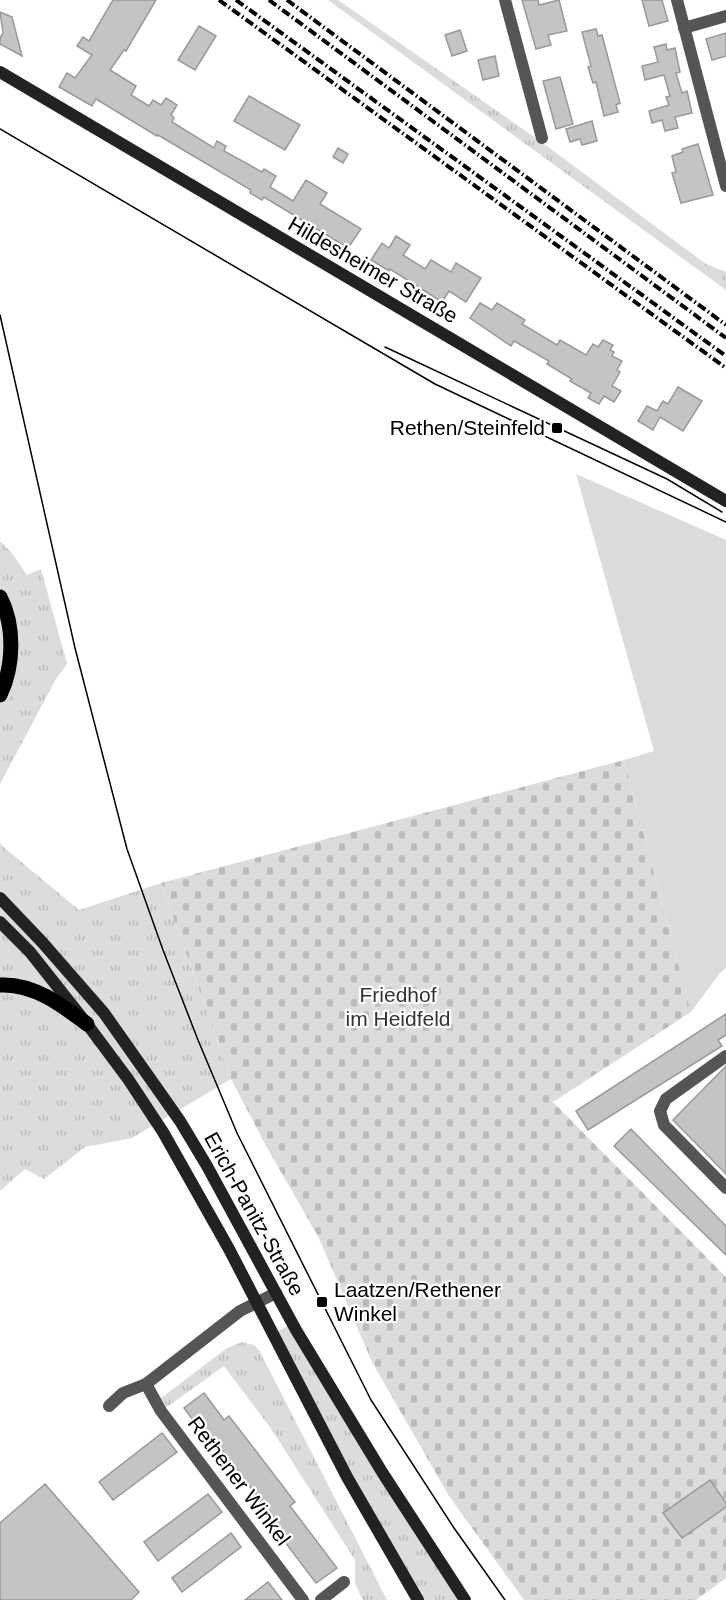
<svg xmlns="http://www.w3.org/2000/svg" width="726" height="1600" viewBox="0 0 726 1600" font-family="Arial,sans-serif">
  <defs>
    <pattern id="grass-tufts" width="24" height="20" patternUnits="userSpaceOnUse" patternTransform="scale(1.5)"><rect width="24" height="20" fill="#dcdcdc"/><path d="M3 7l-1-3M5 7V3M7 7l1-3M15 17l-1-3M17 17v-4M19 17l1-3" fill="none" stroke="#bbb"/></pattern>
    <pattern id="cemetery-stones" width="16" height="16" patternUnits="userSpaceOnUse" patternTransform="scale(1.5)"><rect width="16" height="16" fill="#dcdcdc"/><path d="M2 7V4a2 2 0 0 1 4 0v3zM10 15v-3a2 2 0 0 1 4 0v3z" fill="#bbb"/></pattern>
  </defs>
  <rect width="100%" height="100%" fill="#fff"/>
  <g fill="url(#grass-tufts)">
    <polygon points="328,0 338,0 540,141 706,264 726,272 726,290"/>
    <polygon points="0,541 11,552 27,575 41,569 67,664 56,679 0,784"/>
    <polygon points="0,842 2,846 79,910 161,883 231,1079 132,1138 85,1147 44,1179 25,1169 0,1191"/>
    <polygon points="292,1323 465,1600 418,1600 273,1334"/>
    <polygon points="242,1342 254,1345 259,1350 387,1600 363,1600 355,1584 355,1560 272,1430 224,1366 167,1407 161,1398 227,1348"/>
  </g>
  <polygon fill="url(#cemetery-stones)" points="624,760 691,1012 553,1102 726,1277 726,1578 696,1600 524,1600 449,1496 372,1362 319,1238 266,1146 231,1079 161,883"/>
  <polygon fill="#dcdcdc" points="576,474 726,540 726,968 720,973 691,1012 624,760 654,751"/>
  <g fill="#c4c4c4" stroke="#999" stroke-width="1.5">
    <polygon points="113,0 156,0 126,51 124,50 110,70 136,86 131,95 149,106 153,100 161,105 166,98 177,105 171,115 174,118 172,122 214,148 217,141 226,146 224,151 262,172 264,169 276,176 270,187 293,201 306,180 327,193 320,204 361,229 348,248 264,197 262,200 250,193 251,190 158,135 157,136 96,99 92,106 59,87 67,73 75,78 92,55 77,46 83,37 89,41"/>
    <polygon points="522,0 538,0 539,5 559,0 567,31 548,35 551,45 536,49"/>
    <polygon points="642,0 662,0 668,21 649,26"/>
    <polygon points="0,12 12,17 22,56 0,44 0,38 3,33"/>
    <polygon points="199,26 216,36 195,70 178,60"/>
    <polygon points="596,29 598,36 602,35 620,103 616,105 618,112 604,116 596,82 593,83 588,67 591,66 582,32"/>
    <polygon points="460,30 467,51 452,56 445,35"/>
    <polygon points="726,33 726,56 712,60 706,39"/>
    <polygon points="666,44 667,50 675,48 680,72 676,73 682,93 687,91 692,113 675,117 678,128 665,131 662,120 652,123 649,111 669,105 666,97 670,96 664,75 645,80 642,66 658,62 654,47"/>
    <polygon points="495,56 499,76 483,80 478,60"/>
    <polygon points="560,77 573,124 556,129 543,81"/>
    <polygon points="249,96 300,125 285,150 234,121"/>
    <polygon points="592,121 597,141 582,145 580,139 570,142 566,129"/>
    <polygon points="698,144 713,195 681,203 672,173 676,172 672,156 683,152 682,149"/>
    <polygon points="338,148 348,154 343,163 333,157"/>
    <polygon points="396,236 410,245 403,255 425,269 431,260 451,272 456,263 481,278 466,302 449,291 442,302 390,269 389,271 371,260 382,243 389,248"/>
    <polygon points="480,303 492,310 497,303 525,320 522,324 557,345 560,340 586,355 593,344 598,347 603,340 613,345 610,350 614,352 612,356 622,361 617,370 620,372 612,386 621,391 614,402 604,396 599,404 588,398 591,393 570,381 572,379 547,364 549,361 514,341 511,346 470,318"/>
    <polygon points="678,387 702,401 683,431 660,417 653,430 638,421 647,406 657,411 663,401 668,404"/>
    <polygon points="726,1014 726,1035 718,1040 722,1046 588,1130 576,1111"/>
    <polygon points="726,1066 726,1174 673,1120"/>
    <polygon points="631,1129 726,1226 726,1255 614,1146"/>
    <polygon points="204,1393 224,1420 229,1416 295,1502 290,1506 337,1568 316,1583 269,1521 274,1518 208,1432 204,1435 184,1408"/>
    <polygon points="162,1433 177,1452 113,1500 99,1482"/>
    <polygon points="710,1480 726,1503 726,1507 682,1538 663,1513"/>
    <polygon points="45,1484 139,1592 131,1600 0,1600 0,1523"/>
    <polygon points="208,1494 222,1512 158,1561 144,1542"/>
    <polygon points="231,1533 241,1547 182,1592 172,1578"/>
    <polygon points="268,1582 282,1600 245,1600 259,1589"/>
  </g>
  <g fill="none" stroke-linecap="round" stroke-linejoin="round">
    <defs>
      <g id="primary">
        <path d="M0 597C15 626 14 666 0 695"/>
        <path d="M0 985C33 983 62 1005 87 1024"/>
      </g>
    </defs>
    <use href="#primary" stroke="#dbdbdb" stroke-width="18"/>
    <g stroke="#555" stroke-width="12">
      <polyline points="505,0 542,138"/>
      <polyline points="677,0 726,186"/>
      <polyline points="684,28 726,16"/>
      <polyline points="726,1056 666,1099 660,1111 664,1125 726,1188"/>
      <polyline points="146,1384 161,1411 303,1600"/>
      <polyline points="109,1406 123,1393 146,1384 240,1311 276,1293"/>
      <polyline points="321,1600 344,1582"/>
    </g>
    <g stroke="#222" stroke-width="12">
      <polyline points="0,72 726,501"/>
      <polyline points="0,898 42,942 104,1013 180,1121 207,1166 296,1330 382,1472 465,1600"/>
      <polyline points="0,922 30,952 87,1024 128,1079 163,1132 229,1249 347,1477 418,1600"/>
    </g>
    <use href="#primary" stroke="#000" stroke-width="15"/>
    <g stroke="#000" stroke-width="1.5">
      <polyline points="0,129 435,384 726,522"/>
      <polyline points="0,315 75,648 127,849 163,950 198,1040 237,1133 371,1400 454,1528 505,1600"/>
      <polyline points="385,347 667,479 722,512"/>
    </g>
    <g stroke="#000" stroke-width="4" stroke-dasharray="9 3 1.5 3" stroke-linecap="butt">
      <polyline points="219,0 726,368"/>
      <polyline points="236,0 726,356"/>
      <polyline points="269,0 726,338"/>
      <polyline points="287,0 726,325"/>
    </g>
  </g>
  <g fill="#000" stroke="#fff" stroke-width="2">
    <rect x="551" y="422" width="12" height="12" rx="3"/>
    <rect x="316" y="1296" width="12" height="12" rx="3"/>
  </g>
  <g text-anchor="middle" stroke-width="4.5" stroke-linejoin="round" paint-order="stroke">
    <g font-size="21" fill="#000" stroke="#fff">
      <text transform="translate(373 270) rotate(30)" y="7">Hildesheimer Straße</text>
      <text transform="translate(254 1214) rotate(61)" y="7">Erich-Panitz-Straße</text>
      <text transform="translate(239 1481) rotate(53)" y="7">Rethener Winkel</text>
    </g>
    <g font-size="21" fill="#000" stroke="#fff" text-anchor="end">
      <text x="545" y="435">Rethen/Steinfeld</text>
      <text x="334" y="1297" text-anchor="start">Laatzen/Rethener<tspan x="334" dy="24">Winkel</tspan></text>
    </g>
    <g font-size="21" fill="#333" stroke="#fff">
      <text x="398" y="1002">Friedhof<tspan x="398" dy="24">im Heidfeld</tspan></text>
    </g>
  </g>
</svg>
